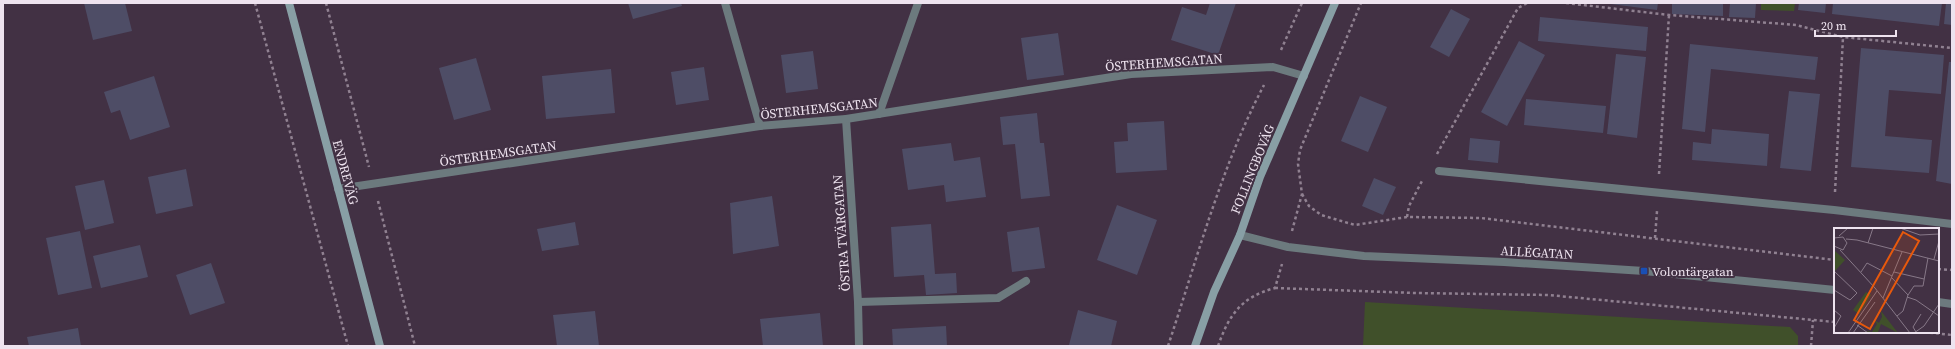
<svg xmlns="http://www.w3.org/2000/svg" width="1955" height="349" viewBox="0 0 1955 349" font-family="'Source Serif 4',serif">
  <rect width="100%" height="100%" fill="#423144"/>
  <g fill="#40502a">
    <polygon points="1761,3 1795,3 1794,11 1761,10"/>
    <polygon points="1365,302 1790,327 1798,336 1798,346 1363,346"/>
  </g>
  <g fill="#4e4d66">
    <polygon points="84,3 125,3 132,31 93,40"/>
    <polygon points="628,3 681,3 682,6 633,19"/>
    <polygon points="1210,3 1236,3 1218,55 1171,40 1182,7 1206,15"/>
    <polygon points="1603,3 1658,3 1657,10"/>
    <polygon points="1672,3 1723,3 1723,16 1672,14"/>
    <polygon points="1730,3 1756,3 1755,18 1729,17"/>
    <polygon points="1799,3 1826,3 1825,13 1798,10"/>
    <polygon points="1833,3 1942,3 1939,26 1832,14"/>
    <polygon points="1946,3 1952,3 1952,25 1944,24"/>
    <polygon points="1451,9 1470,19 1449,57 1430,47"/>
    <polygon points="1540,17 1648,27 1646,51 1538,41"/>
    <polygon points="1058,33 1064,75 1027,80 1021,38"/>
    <polygon points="1519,41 1545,55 1507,126 1481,112"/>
    <polygon points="1690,44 1818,57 1815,80 1711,69 1705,132 1682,129"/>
    <polygon points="1861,48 1944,55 1941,94 1889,90 1885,136 1932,140 1929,173 1851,167"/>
    <polygon points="813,51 818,89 786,93 781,55"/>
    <polygon points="1616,54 1646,57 1637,138 1607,134"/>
    <polygon points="476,58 491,110 454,120 439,68"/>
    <polygon points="1949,62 1952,62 1952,184 1936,181"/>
    <polygon points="704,67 709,100 676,105 671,72"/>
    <polygon points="611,69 615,113 546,119 542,76"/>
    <polygon points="154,76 170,127 130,140 120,110 111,113 104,92"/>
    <polygon points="1789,91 1820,94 1811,171 1780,168"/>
    <polygon points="1360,96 1387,107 1368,152 1341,141"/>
    <polygon points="1526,99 1606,106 1603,133 1524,125"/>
    <polygon points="1037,113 1040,143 1044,143 1050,196 1021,199 1015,144 1003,145 1000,117"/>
    <polygon points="1164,121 1167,170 1116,173 1114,142 1128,141 1127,123"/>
    <polygon points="1712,129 1769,134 1767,166 1692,160 1693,142 1711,144"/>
    <polygon points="1470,138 1500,141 1498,163 1468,160"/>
    <polygon points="951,143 954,161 980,157 986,197 946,202 944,185 908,190 902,149"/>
    <polygon points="186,169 193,206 156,214 148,177"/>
    <polygon points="1374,178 1396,187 1383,215 1362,206"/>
    <polygon points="104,180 114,223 85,230 75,186"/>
    <polygon points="772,196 779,246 733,254 730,203"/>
    <polygon points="1117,205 1157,220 1137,275 1097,260"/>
    <polygon points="575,222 579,245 542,251 537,229"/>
    <polygon points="931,224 935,274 956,273 957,293 926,295 924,275 894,277 891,227"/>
    <polygon points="1039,227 1045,268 1012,272 1007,232"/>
    <polygon points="80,231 92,288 58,295 46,238"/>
    <polygon points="140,245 148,277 101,288 93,256"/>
    <polygon points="211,263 225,303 190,315 176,275"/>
    <polygon points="1078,310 1117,321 1111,346 1069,345"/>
    <polygon points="595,311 599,346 557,346 553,315"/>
    <polygon points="820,313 823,346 763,346 760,319"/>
    <polygon points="946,326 947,346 893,346 892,329"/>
    <polygon points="78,328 81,346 29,346 27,337"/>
  </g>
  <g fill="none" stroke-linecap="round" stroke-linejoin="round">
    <g stroke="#908191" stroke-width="2.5" stroke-dasharray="3 3" stroke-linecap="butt">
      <polyline points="255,3 348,346"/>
      <polyline points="326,3 369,167"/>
      <polyline points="1566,3 1669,15 1796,25 1843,37 1952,48"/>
      <polyline points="1281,50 1302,3"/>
      <polyline points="1437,154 1518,8 1527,3"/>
      <polyline points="1659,174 1669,15"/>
      <polyline points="1835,192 1843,37"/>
      <polyline points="1302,194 1309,206 1321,215 1355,225 1407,217 1481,218 1835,260"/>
      <polyline points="378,201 415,346"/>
      <polyline points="1407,217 1409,206 1423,179"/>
      <polyline points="1292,231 1302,194 1298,164 1300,150 1361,3"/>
      <polyline points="1655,238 1657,211"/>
      <polyline points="1938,269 1952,270"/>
      <polyline points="1275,288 1415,293 1548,295 1835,322"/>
      <polyline points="1924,332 1952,335"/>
      <path d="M1168 346C1197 259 1221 167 1264 85"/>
      <path d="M1218 346C1229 315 1241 297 1275 288L1282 264"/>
      <polyline points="1811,346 1813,320"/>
    </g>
    <g stroke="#6c7a7e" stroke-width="8">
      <polyline points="1439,171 1834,210 1952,224"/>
      <polyline points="858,302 998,298 1026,281"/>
    </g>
    <g stroke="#6c7a7e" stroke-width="8">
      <polyline points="725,3 760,126"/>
      <polyline points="879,114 918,3"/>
      <polyline points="846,119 858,302 859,346"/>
      <polyline points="338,189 760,126 846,119 1131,74 1273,67 1304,76"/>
    </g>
    <g stroke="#6c7a7e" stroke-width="8">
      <polyline points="1240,235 1288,247 1364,256 1504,262 1644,271 1835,290"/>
      <polyline points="1938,302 1952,304"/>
    </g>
    <g stroke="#889fa5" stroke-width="8">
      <polyline points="289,3 380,346"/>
      <polyline points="1195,346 1214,292 1240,235 1260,177 1335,3"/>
    </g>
  </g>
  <rect fill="#1a4fb4" stroke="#423144" stroke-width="1.5" x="1640" y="267" width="8" height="8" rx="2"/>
  <g text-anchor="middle" stroke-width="4" stroke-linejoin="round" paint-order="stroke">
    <g font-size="13" fill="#eee3ef" stroke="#423144">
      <text transform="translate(1164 62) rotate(-4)" y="5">ÖSTERHEMSGATAN</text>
      <text transform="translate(819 108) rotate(-6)" y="5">ÖSTERHEMSGATAN</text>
      <text transform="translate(498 153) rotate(-8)" y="5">ÖSTERHEMSGATAN</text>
      <text transform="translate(1252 169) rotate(-68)" y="5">FOLLINGBOVÄG</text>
      <text transform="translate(346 172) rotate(75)" y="5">ENDREVÄG</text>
      <text transform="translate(841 233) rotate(-94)" y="5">ÖSTRA TVÄRGATAN</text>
      <text transform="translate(1537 252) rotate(3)" y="5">ALLÉGATAN</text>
    </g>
    <g font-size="13" fill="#eee3ef" stroke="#423144" text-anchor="start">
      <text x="1652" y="276">Volontärgatan</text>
    </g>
  </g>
  <g transform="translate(1834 228)">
    <rect width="105" height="105" fill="#423144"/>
    <path d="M1 23 11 32 1 43 0 25ZM32 64 37 67 25 86 19 82ZM47 83 64 105 47 96 44 104 36 105 32 103 38 104 43 96 40 92 45 95 48 89Z" fill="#40502a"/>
    <path fill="none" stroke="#877888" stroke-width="1" d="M66 0 86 7 105 6M5 8 14 0M0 10 9 9 13 15 9 22 0 18M12 11 23 12 105 33M34 15 39 0M6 22 41 60 76 105M100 31 105 13M0 43 23 65 16 72 0 62M27 44 33 35 58 48M60 44 90 51M58 50 74 67M73 69 82 72 105 88M49 70 68 24M0 82 7 88 0 100M63 88 69 83 74 67 80 58H89L94 30M23 97 34 105M82 104 79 99 87 86M14 105 43 63M19 105 41 74M80 105 90 98 105 76"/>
    <path fill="#e8590c" fill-opacity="0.15" stroke="#e8590c" stroke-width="2" d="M69 4 85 13 36 101 20 92Z"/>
    <rect width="105" height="105" fill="none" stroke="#eee3ef" stroke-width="2"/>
  </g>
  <rect width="1955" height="349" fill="none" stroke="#eee3ef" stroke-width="8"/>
  <path d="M1815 30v6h81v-6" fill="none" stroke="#eee3ef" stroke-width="2"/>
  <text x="1821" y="30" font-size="12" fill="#eee3ef" stroke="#423144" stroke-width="3" paint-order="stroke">20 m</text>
</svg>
